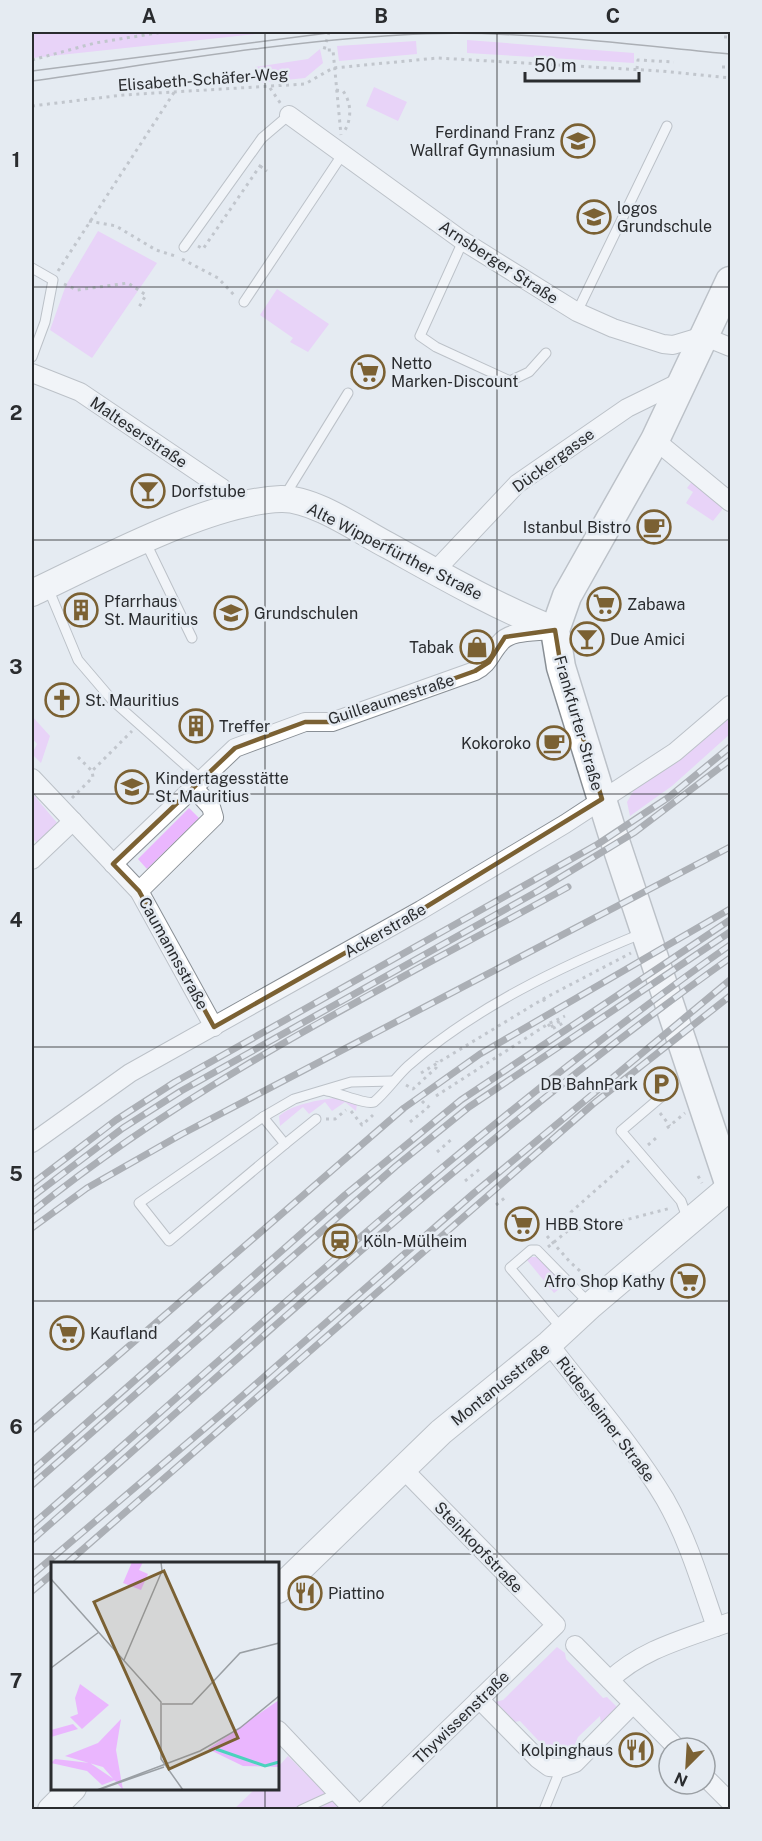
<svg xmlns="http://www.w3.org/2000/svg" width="762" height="1841" viewBox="0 0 762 1841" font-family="'Public Sans',sans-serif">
  <rect width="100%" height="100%" fill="#e5ebf2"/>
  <g fill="#eab6fe">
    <polygon points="32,32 275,32 32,58"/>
    <polygon points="467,40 634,53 634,63 467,53"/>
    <polygon points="416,41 417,54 339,61 337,46"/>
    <polygon points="320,49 323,63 305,78 257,83 255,67 308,59"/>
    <polygon points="374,87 407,102 398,121 366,106"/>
    <polygon points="98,231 157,263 92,358 50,330 66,285"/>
    <polygon points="277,289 329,324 308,352 290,342 293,338 260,315"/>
    <polygon points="694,479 725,506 713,521 686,503 693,492 687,488"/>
    <polygon points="32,716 50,736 41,763 32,754 37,744 32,738"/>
    <polygon points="730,716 730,734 672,786 630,816 627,802 634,790 686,755"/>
    <polygon points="32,793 58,824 37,843 34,840 32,842"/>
    <polygon points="189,808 199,818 147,869 138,859"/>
    <path d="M343 1097 357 1104 356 1111 345 1102 332 1111 325 1102 309 1114 303 1107 280 1126 279 1116C294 1103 324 1099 343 1097Z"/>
    <polygon points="530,1257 539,1257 567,1283 554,1293 527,1260"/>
    <polygon points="557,1647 565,1653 566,1659 603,1698 607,1697 621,1711 602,1731 600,1716 578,1737 575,1744 580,1753 559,1761 542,1756 551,1754 520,1721 509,1723 494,1706 495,1702 503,1700"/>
    <polygon points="288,1756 341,1809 233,1810 255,1789 278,1788 278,1767"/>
  </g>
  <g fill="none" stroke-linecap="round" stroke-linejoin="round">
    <defs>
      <g id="lane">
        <polyline points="463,241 420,336 436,347 510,381 529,372 546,353"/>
        <polyline points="184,247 262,138 289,115"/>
        <polyline points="32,268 53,280 45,322 32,357"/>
        <polyline points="244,302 342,155"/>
        <polyline points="577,312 667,126"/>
        <polyline points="284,497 348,393"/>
        <polyline points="145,541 192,638"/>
        <polyline points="48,588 78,660 113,701 201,779"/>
        <path d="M327 1091C340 1093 366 1105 374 1102 386 1092 396 1077 408 1066 475 1007 562 966 643 933"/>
        <polyline points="668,1091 621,1131 681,1201 688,1220"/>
        <polygon points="263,1117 285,1144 169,1241 139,1203"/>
        <polyline points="263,1117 294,1099 351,1082 393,1081"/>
        <polyline points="285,1144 316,1119"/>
        <polyline points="563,1330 510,1268 531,1250 537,1250 589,1303"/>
        <polyline points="301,1810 338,1793"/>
        <polyline points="544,1810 561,1768"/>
      </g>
      <g id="street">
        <polyline points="289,115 463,241 577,312 613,328 663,344 673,345 703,336 730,347"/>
        <polyline points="32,373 80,392 222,488 233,508"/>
        <polyline points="655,440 730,502"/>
        <polyline points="435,571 517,484 627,408 684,380"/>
        <polyline points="32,778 139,891 214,1027"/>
        <polyline points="32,860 73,821"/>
        <path d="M113 864 235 748 305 722H332L475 671C489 664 490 654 500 643 510 630 535 632 550 630"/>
        <polyline points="139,891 214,817 211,807 193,787"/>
        <polyline points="32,1143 130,1073 421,910 565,824 675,752 730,705"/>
        <path d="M549 1344C588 1395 632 1444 665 1499 688 1539 701 1584 716 1627"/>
        <polyline points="575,1645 677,1748"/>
        <path d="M610 1680C643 1648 688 1638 730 1622"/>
        <polyline points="479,1699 538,1759 549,1767 561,1768 575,1763 633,1704"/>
        <polyline points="278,1730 354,1810"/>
        <polyline points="705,1777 730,1802"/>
        <polyline points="365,1810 556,1625 402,1468"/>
      </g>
      <g id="secondary">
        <path d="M32 593C98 562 210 501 281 499 314 498 360 531 389 546 443 576 497 607 555 630"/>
        <polyline points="278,1590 441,1432 549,1344 591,1305 730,1187"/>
        <polyline points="51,1810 73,1788"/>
      </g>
      <polyline id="primary" points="730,281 655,440 567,596 555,630 561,667 612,832 730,1186"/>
    </defs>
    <use href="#lane" stroke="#898f95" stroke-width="11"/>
    <use href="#street" stroke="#898f95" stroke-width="20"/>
    <use href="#secondary" stroke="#898f95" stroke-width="28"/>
    <use href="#primary" stroke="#898f95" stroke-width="31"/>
    <g stroke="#969aa0" stroke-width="3" stroke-dasharray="3 4.5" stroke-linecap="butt">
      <polyline points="329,32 324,50 333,50 341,135"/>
      <polyline points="724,37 730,37"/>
      <polyline points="32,60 95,43 163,32"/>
      <polyline points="722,67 730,67"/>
      <polyline points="637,69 638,60 674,62"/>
      <polyline points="270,88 281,104"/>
      <path d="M336 90 343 91C352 103 352 121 343 133"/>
      <polyline points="32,106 123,95 305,84 333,68 438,58 661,71 730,78"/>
      <polyline points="260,166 267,171"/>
      <polyline points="89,221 116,226 156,250 175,256"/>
      <polyline points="198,246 203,249 260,166 256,164"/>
      <polyline points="182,259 218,278 235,296"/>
      <polyline points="58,271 175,91"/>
      <polyline points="64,284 77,290 128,283 146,295 138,309"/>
      <polyline points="78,757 92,771"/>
      <polyline points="72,798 93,777 92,771 132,731"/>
      <polyline points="543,999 547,1004"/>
      <polyline points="548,1024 552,1029 563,1023"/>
      <polyline points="551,1027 561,1020"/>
      <polyline points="421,1073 543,999 631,953"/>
      <polyline points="406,1085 413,1089 436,1068 437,1061"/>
      <polyline points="436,1096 548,1024 565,1016"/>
      <polyline points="422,1101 428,1107 432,1103"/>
      <polyline points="351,1111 362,1125 373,1115"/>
      <polyline points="660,1113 670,1126"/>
      <polyline points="326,1119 335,1119 346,1110"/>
      <polyline points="410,1122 426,1109"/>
      <polyline points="667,1128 685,1113"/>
      <polyline points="648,1145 656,1138"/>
      <polyline points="437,1152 453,1138"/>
      <polyline points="698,1176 702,1183"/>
      <polyline points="465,1181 481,1168"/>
      <polyline points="496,1205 507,1196"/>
      <polyline points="570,1229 587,1230 671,1208"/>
      <polyline points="547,1236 570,1262 590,1280"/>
      <polyline points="548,1247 570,1229 571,1212 631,1159"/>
    </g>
    <use href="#lane" stroke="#fff" stroke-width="9"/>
    <use href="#street" stroke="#fff" stroke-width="18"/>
    <use href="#secondary" stroke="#fff" stroke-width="26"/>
    <use href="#primary" stroke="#fff" stroke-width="28"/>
    <g stroke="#64676b" stroke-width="1.5">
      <polyline points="32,71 336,32"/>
      <path d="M32 81C154 64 277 42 400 35 506 28 624 44 730 54"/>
    </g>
    <defs>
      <g id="rail">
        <polyline points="32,1184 116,1120 175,1082 598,844 669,797 730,747"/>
        <polyline points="32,1197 123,1128 181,1091 538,891 635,832 730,760"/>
        <path d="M32 1212C195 1080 385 988 568 887"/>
        <polyline points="32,1228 87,1188 182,1134 730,847"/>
        <polyline points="32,1430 404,1108 480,1054 730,909"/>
        <polyline points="32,1471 345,1195 461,1100 730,920"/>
        <polyline points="32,1485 396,1166 469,1107 730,932"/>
        <path d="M32 1525C260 1326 482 1119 730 945"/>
        <path d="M32 1540C260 1340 483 1133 730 958"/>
        <polyline points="66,1564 593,1104 730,996"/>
        <polyline points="32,1575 225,1411 474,1193 730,980"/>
        <polyline points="32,1591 52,1574"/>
      </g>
    </defs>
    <use href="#rail" stroke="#64676b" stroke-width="7"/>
    <use href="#rail" stroke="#e5ebf2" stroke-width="4.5" stroke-dasharray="14" stroke-linecap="butt"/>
  </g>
  <path d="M0 0H762V1841H0ZM555 630 561 667 602 799 421 910 214 1027 139 891 113 864 235 748 305 722H332L475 671 489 662 505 637Z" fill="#e5ebf2" fill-opacity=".55" fill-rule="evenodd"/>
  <path fill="none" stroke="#7b6133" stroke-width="4.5" stroke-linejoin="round" d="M555 630 561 667 602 799 421 910 214 1027 139 891 113 864 235 748 305 722H332L475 671 489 662 505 637Z"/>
  <path fill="none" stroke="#2a2c2f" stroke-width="1.5" stroke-opacity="0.55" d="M265 32V1564M497 32V1810M32 287H730M32 540H730M32 794H730M32 1047H730M32 1301H730M32 1554H730M265 1788V1810"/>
  <defs>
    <symbol id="school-ring" viewBox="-11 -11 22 22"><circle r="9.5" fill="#e5ebf2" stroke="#7b6133" stroke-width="1.5"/><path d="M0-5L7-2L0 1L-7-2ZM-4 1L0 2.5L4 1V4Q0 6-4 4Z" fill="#7b6133"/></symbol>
    <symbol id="supermarket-ring" viewBox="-11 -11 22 22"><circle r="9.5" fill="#e5ebf2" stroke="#7b6133" stroke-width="1.5"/><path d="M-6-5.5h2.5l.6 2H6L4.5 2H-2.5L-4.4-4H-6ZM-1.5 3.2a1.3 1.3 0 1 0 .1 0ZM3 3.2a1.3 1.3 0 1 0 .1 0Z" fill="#7b6133"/></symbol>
    <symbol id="bar-ring" viewBox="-11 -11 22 22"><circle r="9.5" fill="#e5ebf2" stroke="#7b6133" stroke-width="1.5"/><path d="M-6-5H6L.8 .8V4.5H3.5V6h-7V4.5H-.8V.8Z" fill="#7b6133"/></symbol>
    <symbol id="cafe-ring" viewBox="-11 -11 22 22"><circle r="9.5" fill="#e5ebf2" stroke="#7b6133" stroke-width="1.5"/><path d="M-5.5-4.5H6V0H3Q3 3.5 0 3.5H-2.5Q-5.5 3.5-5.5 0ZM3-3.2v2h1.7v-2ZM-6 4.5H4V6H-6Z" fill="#7b6133"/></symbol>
    <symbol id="building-ring" viewBox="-11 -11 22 22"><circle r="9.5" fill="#e5ebf2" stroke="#7b6133" stroke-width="1.5"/><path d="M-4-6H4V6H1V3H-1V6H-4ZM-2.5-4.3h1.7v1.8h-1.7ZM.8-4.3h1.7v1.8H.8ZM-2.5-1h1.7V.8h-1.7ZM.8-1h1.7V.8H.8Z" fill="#7b6133"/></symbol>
    <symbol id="shop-ring" viewBox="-11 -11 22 22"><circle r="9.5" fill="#e5ebf2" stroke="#7b6133" stroke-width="1.5"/><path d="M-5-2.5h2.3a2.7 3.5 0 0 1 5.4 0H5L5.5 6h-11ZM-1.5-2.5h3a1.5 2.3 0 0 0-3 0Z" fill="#7b6133"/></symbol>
    <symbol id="church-ring" viewBox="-11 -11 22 22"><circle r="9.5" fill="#e5ebf2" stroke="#7b6133" stroke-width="1.5"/><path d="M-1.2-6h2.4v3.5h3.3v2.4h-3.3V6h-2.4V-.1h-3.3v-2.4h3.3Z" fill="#7b6133"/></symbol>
    <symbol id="parking-ring" viewBox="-11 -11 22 22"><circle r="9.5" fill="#e5ebf2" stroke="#7b6133" stroke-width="1.5"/><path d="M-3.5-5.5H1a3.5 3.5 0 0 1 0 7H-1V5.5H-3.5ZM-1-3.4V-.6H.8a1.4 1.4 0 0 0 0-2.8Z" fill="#7b6133"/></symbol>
    <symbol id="station-ring" viewBox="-11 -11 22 22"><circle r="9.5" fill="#e5ebf2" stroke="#7b6133" stroke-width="1.5"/><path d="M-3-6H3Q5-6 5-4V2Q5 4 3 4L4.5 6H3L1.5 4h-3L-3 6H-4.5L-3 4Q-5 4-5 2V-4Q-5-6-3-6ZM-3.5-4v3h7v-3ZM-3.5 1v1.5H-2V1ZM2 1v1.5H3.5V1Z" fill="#7b6133"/></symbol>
    <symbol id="restaurant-ring" viewBox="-11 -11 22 22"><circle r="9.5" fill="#e5ebf2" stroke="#7b6133" stroke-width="1.5"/><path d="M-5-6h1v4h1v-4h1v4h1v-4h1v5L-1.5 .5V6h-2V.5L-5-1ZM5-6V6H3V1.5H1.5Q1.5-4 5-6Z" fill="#7b6133"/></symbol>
  </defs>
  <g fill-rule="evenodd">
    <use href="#school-ring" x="559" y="122" width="38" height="38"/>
    <use href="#school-ring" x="575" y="198" width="38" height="38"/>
    <use href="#supermarket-ring" x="349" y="353" width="38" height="38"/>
    <use href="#bar-ring" x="129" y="472" width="38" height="38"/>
    <use href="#cafe-ring" x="635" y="508" width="38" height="38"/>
    <use href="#supermarket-ring" x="585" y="585" width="38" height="38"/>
    <use href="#building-ring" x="62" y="591" width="38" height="38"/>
    <use href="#school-ring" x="212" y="594" width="38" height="38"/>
    <use href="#bar-ring" x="568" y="620" width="38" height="38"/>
    <use href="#shop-ring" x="458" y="628" width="38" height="38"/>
    <use href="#church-ring" x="43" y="681" width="38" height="38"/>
    <use href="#building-ring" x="177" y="707" width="38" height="38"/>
    <use href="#cafe-ring" x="535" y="724" width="38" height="38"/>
    <use href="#school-ring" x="113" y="768" width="38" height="38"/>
    <use href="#parking-ring" x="642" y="1065" width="38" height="38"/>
    <use href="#supermarket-ring" x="503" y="1205" width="38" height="38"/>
    <use href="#station-ring" x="321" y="1222" width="38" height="38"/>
    <use href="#supermarket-ring" x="669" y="1262" width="38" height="38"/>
    <use href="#supermarket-ring" x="48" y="1314" width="38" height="38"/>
    <use href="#restaurant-ring" x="286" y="1574" width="38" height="38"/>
    <use href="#restaurant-ring" x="617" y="1731" width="38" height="38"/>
  </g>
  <g text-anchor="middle" stroke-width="5" stroke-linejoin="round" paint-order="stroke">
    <g font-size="16" fill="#2a2c2f" stroke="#e5ebf2">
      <text transform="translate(203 79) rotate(-4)" y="6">Elisabeth-Schäfer-Weg</text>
      <text transform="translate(499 262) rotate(33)" y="6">Arnsberger Straße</text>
      <text transform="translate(139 432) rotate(34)" y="6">Malteserstraße</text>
      <text transform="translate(553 460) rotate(-36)" y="6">Dückergasse</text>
      <text transform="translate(395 551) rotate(27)" y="6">Alte Wipperfürther Straße</text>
      <text transform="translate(391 699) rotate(-18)" y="6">Guilleaumestraße</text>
      <text transform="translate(579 723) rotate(74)" y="6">Frankfurter Straße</text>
      <text transform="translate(385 930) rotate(-30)" y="6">Ackerstraße</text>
      <text transform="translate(174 953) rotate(61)" y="6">Caumannsstraße</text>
      <text transform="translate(500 1384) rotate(-39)" y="6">Montanusstraße</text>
      <text transform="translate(606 1419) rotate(53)" y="6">Rüdesheimer Straße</text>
      <text transform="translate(479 1547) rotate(46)" y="6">Steinkopfstraße</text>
      <text transform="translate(461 1717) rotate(-44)" y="6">Thywissenstraße</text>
    </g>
    <g font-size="16" fill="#2a2c2f" stroke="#e5ebf2" text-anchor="start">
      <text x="555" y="138" text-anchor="end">Ferdinand Franz<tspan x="555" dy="18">Wallraf Gymnasium</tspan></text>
      <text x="617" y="214">logos<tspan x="617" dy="18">Grundschule</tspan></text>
      <text x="391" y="369">Netto<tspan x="391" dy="18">Marken-Discount</tspan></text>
      <text x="171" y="497">Dorfstube</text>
      <text x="631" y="533" text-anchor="end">Istanbul Bistro</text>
      <text x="104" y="607">Pfarrhaus<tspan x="104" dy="18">St. Mauritius</tspan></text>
      <text x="627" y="610">Zabawa</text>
      <text x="254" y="619">Grundschulen</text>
      <text x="610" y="645">Due Amici</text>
      <text x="454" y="653" text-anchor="end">Tabak</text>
      <text x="85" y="706">St. Mauritius</text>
      <text x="219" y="732">Treffer</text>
      <text x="531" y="749" text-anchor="end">Kokoroko</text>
      <text x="155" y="784">Kindertagesstätte<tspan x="155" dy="18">St. Mauritius</tspan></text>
      <text x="638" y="1090" text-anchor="end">DB BahnPark</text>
      <text x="545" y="1230">HBB Store</text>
      <text x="363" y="1247">Köln-Mülheim</text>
      <text x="665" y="1287" text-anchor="end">Afro Shop Kathy</text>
      <text x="90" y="1339">Kaufland</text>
      <text x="328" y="1599">Piattino</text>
      <text x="613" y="1756" text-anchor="end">Kolpinghaus</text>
    </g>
  </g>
  <g transform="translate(51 1562)">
    <rect width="228" height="228" fill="#e5ebf2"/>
    <path d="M81 0H92L88 8 97 12 90 28 72 21ZM29 122 58 143 31 167 19 155 27 152 24 136ZM228 138V205L192 204 157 187ZM70 157 65 188 72 228 52 205 14 194 47 181ZM22 162 27 167 0 175V168ZM4 197 39 201 64 218 51 223 36 209 0 201Z" fill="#eab6fe"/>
    <path fill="none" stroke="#4bd2bd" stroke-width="3" d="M165 187 214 204 228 200"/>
    <path fill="none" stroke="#9a9fa4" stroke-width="1.5" d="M0 17 110 140V197L132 228M73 98 111 9 110 0M0 106 48 70M111 142H141L189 91 228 81M46 228 149 189 189 166 228 134M47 228 113 205"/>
    <path fill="#7b6133" fill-opacity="0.15" stroke="#7b6133" stroke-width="3" d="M113 9 187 176 118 207 43 40Z"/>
    <rect width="228" height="228" fill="none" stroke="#2a2c2f" stroke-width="3"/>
  </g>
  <rect width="762" height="1841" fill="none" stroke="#e5ebf2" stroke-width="66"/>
  <g transform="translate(687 1766) rotate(204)"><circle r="28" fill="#e5ebf2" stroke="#9a9fa4" stroke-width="1.5"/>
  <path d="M0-4.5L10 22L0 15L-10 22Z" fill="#7b6133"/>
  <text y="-9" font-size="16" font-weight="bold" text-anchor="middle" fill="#2a2c2f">N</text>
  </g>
  <path d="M525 72v9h114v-9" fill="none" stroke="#2a2c2f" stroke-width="3"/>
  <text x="534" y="72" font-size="18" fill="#2a2c2f" stroke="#e5ebf2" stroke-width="4.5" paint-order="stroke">50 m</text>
  <rect x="33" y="33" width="696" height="1775" fill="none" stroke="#2a2c2f" stroke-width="2"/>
  <g font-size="20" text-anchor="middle" font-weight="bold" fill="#2a2c2f">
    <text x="149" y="23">A</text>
    <text x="381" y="23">B</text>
    <text x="613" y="23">C</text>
    <text x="16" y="167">1</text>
    <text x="16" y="420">2</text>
    <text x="16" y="674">3</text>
    <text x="16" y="927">4</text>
    <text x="16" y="1181">5</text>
    <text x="16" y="1434">6</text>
    <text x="16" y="1688">7</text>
  </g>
</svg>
